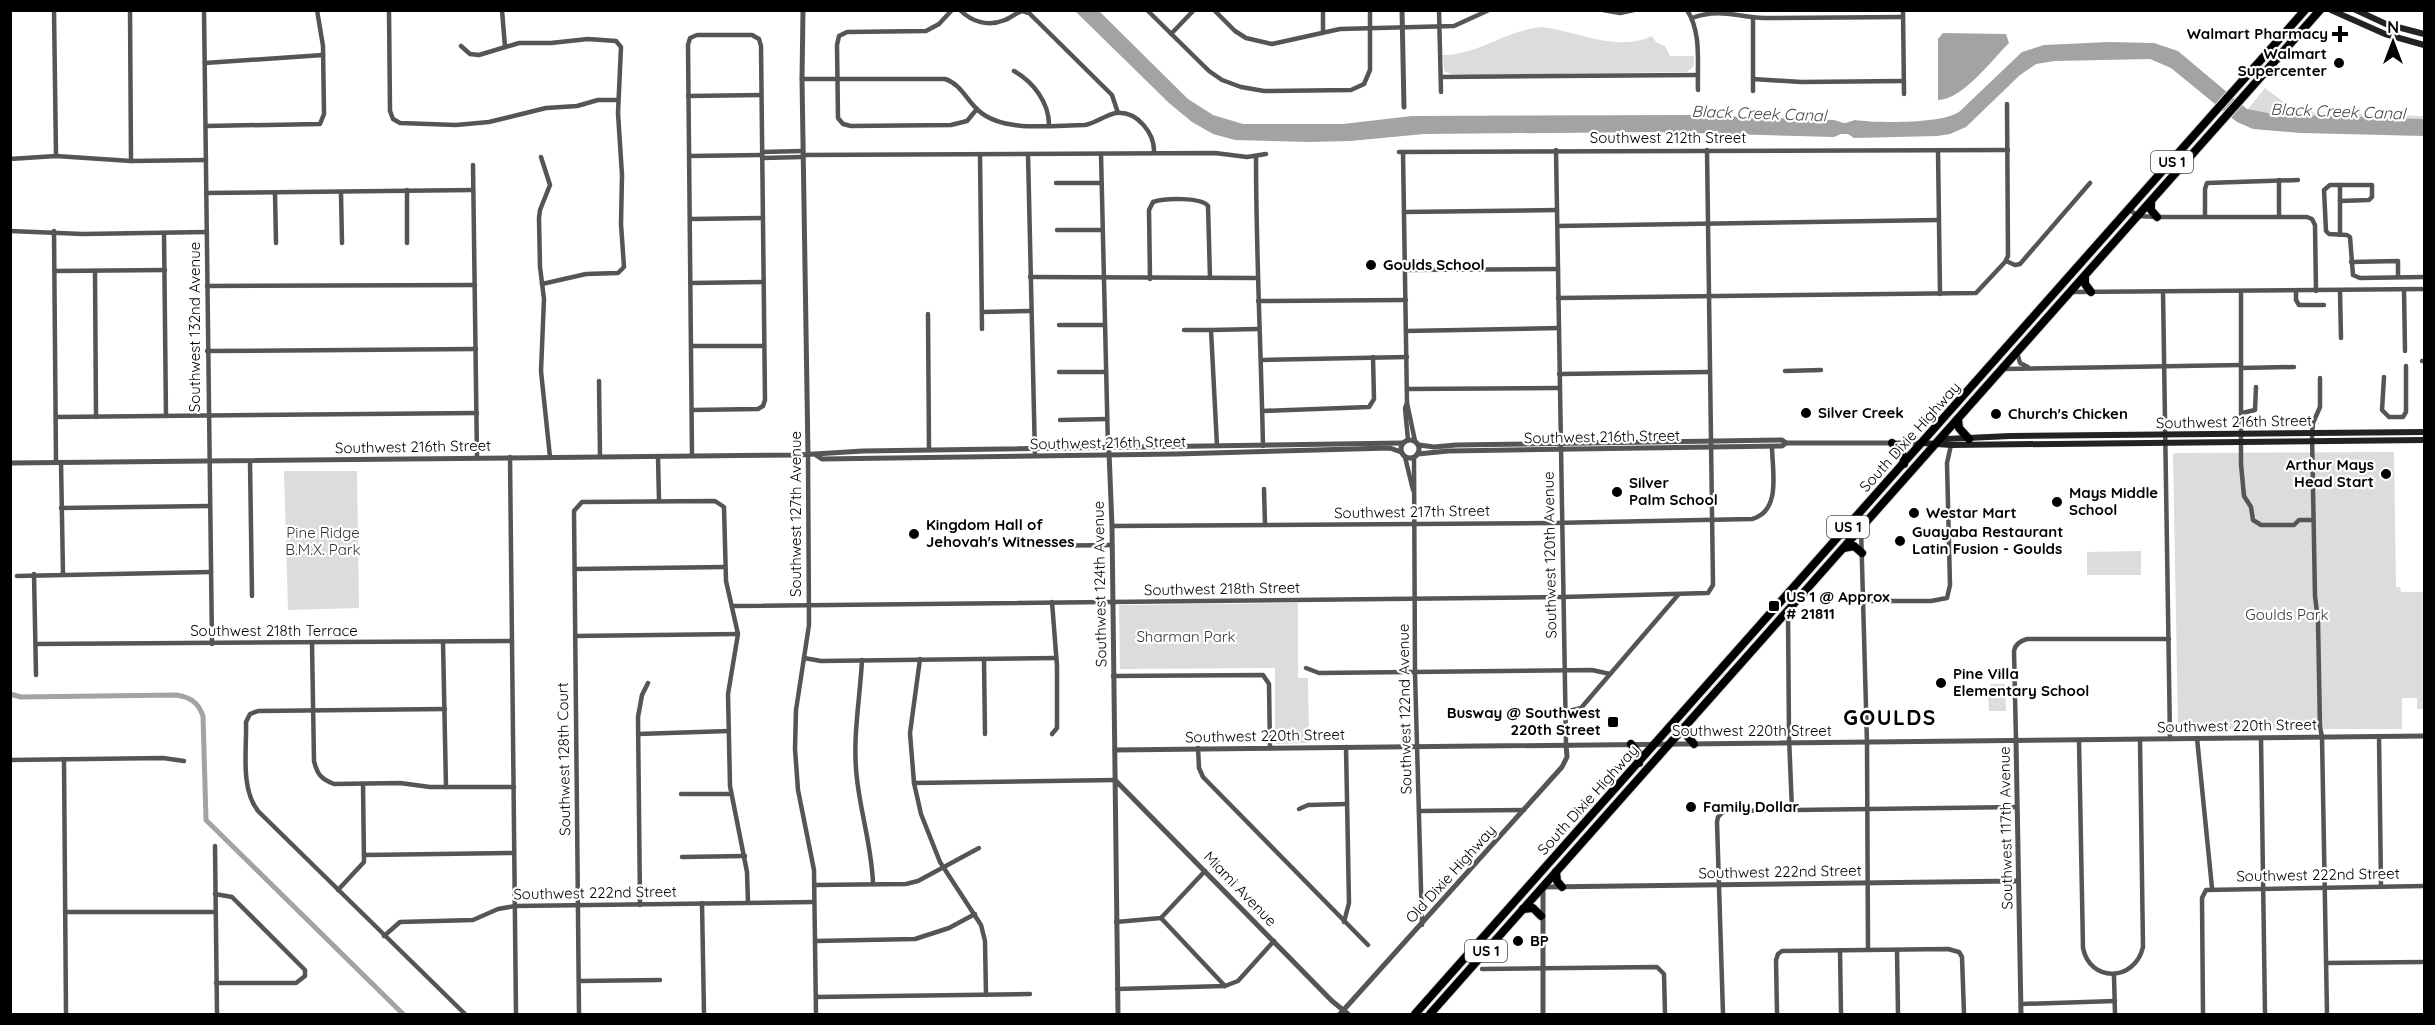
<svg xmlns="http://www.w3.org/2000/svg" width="2435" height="1025" viewBox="0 0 2435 1025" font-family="Quicksand,sans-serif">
  <rect width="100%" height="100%" fill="#fff"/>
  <g fill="#dcdcdc">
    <path d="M1542 27C1578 31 1615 53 1652 36L1656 42 1665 46 1670 56H1694V66L1687 72 1472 75 1451 74 1444 71 1443 55C1479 55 1506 30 1542 27Z"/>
    <polygon points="2265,88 2293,109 2302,112 2424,116 2424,119 2263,114 2249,110 2248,109"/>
    <polygon points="2394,452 2396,587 2400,587 2401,592 2424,592 2424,709 2417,709 2417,698 2402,698 2402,729 2178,729 2173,454 2177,453"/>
    <polygon points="284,471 357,471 359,608 288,610"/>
    <polygon points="2141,551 2141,575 2087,575 2087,552"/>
    <polygon points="1298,603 1298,678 1308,678 1309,743 1275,744 1275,668 1120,669 1119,605"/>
    <polygon points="1991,684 2005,684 2006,711 1989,711 1988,690 1990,689"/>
  </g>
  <g fill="#a3a3a3">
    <path d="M1075 11H1099L1188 99 1213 115 1243 124H1343L1412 116 1698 115 1834 120C1847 124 1842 124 1855 120 1877 123 1941 124 1959 112L2022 52 2044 45 2109 42 2154 43 2178 51 2247 109 2273 114 2424 119V136L2301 133 2253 129 2237 122 2171 68 2150 59 2055 61 2036 64 2020 75 1966 127 1950 134 1937 136 1854 138 1848 134H1841L1834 137 1657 132 1424 134 1350 141 1309 142 1235 140 1213 134 1192 122 1169 103Z"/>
    <path d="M1943 33 2006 34 2009 43C1992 60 1962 100 1938 100V39Z"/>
  </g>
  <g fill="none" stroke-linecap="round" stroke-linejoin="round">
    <path stroke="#a3a3a3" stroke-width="5" d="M10 694 21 697 176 695C190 697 198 702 203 716L206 820 403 1014"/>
    <defs>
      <g id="trunk">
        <polyline points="2151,202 2151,210 2157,217"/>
        <polyline points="2085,276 2085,284 2091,292"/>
        <polyline points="1958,419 1959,428 1969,439"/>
        <polyline points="1892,443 1903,455 1904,464"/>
        <polyline points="1844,548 1854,546 1862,553"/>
        <polyline points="1686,726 1688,737 1694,744"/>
        <polyline points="1631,744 1638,753 1639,763"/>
        <polyline points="1556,872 1557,881 1562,887"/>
        <polyline points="1523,909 1533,908 1541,916"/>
        <polyline points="1415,1014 2305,10"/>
        <polyline points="1430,1014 2320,10"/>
      </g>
    </defs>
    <use href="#trunk" stroke="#dbdbdb" stroke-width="10"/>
    <g stroke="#555" stroke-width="4.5">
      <polyline points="54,10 56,156"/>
      <polyline points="130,10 131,161"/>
      <polyline points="204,10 212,644"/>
      <polyline points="389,10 390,111 393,119 400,123 456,125 489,122 546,108 577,106 598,100 618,100"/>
      <polyline points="502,10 505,47"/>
      <polyline points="952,10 939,24 926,31 847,32 839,36 837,45 838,118 843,124 851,126 951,125 967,121 977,109"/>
      <path d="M960 10C972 22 988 27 1005 20 1011 18 1015 13 1022 11L1029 13 1112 95 1118 113"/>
      <polyline points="1147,10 1209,71 1222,80 1241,87 1264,91 1351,90 1364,84 1370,70 1370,10"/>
      <polyline points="1214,10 1235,31 1246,38 1272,44 1340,29 1454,26 1489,10"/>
      <polyline points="1323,10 1323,32"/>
      <polyline points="1439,10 1441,92"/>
      <polyline points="1603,10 1620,13 1634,10"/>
      <path d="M1687 10C1702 33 1697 64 1698 90"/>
      <polyline points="1903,10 1904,94"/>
      <polyline points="1753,17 1753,91"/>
      <path d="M1692 18C1720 8 1737 17 1764 18 1811 18 1857 17 1903 17"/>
      <polyline points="1171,34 1194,10"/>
      <polyline points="461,46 470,54 479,55 519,43 551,43 588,39 616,41 621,47 618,113 622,175 621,224 624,267 618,273 586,274 542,284"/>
      <polyline points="205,63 323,55"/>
      <path d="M1014 71C1033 82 1049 102 1049 125"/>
      <polyline points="1441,77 1697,75"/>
      <path d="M802 79H945C961 84 967 101 979 111 1004 133 1053 125 1085 125 1096 123 1105 115 1116 113 1138 111 1155 134 1154 153"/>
      <polyline points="1753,79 1801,82 1904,81"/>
      <polyline points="688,96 761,95"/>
      <polyline points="206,126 320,124 324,114 323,46 317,10"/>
      <polyline points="1556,150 1566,744"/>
      <polyline points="1938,150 1940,294"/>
      <polyline points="762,152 803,151"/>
      <polyline points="1399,152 2008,150"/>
      <polyline points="1403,152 1407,403 1405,408 1408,440"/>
      <polyline points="980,154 982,329"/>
      <polyline points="1028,154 1035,456"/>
      <polyline points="1101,154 1108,448"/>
      <polyline points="803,155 1215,153 1247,157 1266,154"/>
      <polyline points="689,156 762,155"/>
      <polyline points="541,157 550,185 540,210 539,218 540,267 544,299 541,371 550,457"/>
      <path d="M1256 157C1256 253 1261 349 1263 446"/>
      <polyline points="762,158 803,157"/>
      <polyline points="10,159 56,156 131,161 206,160"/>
      <polyline points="473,165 477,458"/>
      <polyline points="2279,180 2279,216"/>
      <polyline points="1056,183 1101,183"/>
      <polyline points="2340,185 2340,235"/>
      <polyline points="407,190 407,243"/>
      <polyline points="206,193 473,190"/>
      <polyline points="275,193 276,243"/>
      <polyline points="341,193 342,243"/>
      <polyline points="2340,201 2369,200 2372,197 2372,185 2330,185 2324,190 2326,231 2329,234 2347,235 2350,237 2353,275 2360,278 2424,277"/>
      <polyline points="2130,210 2138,216 2157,217 2307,217 2312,219 2315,225 2316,291"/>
      <polyline points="1404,212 1557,210"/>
      <polyline points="2205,216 2205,189 2207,183 2298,180"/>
      <polyline points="690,219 763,218"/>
      <polyline points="1558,226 1939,220"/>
      <polyline points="1057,230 1102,230"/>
      <polyline points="10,231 83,234 207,232"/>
      <polyline points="54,231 56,462"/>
      <polyline points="164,233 166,416"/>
      <polyline points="2006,261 2015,265 2020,264 2090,183"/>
      <polyline points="2351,262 2398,261 2398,277"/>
      <polyline points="1405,270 1558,269"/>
      <polyline points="55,271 165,270"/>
      <polyline points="95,271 96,417"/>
      <polyline points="1030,277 1258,278"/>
      <path d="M1150 279 1149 210 1153 202C1165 198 1201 197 1208 206L1210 278"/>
      <polyline points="690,283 763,282"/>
      <polyline points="207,286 475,285"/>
      <polyline points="2404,290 2405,351"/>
      <polyline points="2296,291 2296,300 2299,305 2324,305"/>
      <polyline points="2340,291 2341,338"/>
      <polyline points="2070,292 2424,289"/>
      <polyline points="2163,292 2170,739"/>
      <polyline points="2241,292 2241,464 2244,496 2251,507 2253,520 2261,525 2294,525 2299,520 2313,520"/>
      <polyline points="1558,298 1976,293 2005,262 2008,256 2007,104"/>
      <polyline points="1258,301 1406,300"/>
      <polyline points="982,312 1031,311"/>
      <polyline points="928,314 929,450"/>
      <polyline points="1059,325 1105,325"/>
      <polyline points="1184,330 1211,330"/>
      <polyline points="1406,331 1559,328"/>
      <polyline points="691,346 764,346"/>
      <polyline points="207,351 476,349"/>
      <polyline points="2017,352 2020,363 2028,367"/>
      <polyline points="1261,360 1407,357"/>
      <polyline points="2422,361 2424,361"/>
      <polyline points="2241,368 2294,367"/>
      <polyline points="2003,369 2241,365"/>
      <polyline points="1785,371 1821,370"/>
      <polyline points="1059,372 1106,372"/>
      <polyline points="1559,374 1709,372"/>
      <polyline points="2384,377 2382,410 2389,417 2403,417 2406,412 2406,366"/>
      <polyline points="2320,378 2320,407 2313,423 2312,433 2315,596 2318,621 2320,727 2322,737 2327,1014"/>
      <polyline points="599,381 600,456"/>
      <polyline points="1407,389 1559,388"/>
      <polyline points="1407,403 1415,441"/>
      <polyline points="692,410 758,409 763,406 765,400 761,46 759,39 752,35 697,35 690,38 688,45 692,456"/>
      <polyline points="1262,411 1369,407 1374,399 1373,357"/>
      <polyline points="2242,413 2255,410 2256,387"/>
      <polyline points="56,417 477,413"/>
      <polyline points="1060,420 1107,419"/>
      <polyline points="1217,446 1211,330 1258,329"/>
      <polyline points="808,455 809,625 796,710 795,749 798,790 814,870 816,1014"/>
      <polyline points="658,456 659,501"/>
      <polyline points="510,457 516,1014"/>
      <polyline points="1405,457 1413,490"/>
      <polyline points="1414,458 1415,673 1422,925"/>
      <polyline points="250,461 252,596"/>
      <polyline points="61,462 63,574"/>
      <polyline points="1264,489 1265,525"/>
      <polyline points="61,508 209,506"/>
      <path d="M1112 526 1552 523 1752 519C1782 511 1772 470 1772 446"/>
      <polyline points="1861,528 1867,743 1868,950"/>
      <polyline points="1033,546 1112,545"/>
      <polyline points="575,569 725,567"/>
      <polyline points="34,574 36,675"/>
      <polyline points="17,576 211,572"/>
      <polyline points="1864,601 1931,601 1947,598 1950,585 1947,463 1951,445"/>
      <polyline points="1052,602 1057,666 1057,728 1052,734"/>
      <polyline points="733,606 1563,597 1708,593 1713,585 1707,150"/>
      <polyline points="1788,612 1789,737 1792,810"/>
      <polyline points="575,636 738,634"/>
      <polyline points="443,642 446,787"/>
      <path d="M312 643 314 761C317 774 321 779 334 784L400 783 430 787H514"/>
      <polyline points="36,644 511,641"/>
      <polyline points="804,658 821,661 1056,658"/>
      <polyline points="920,659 910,733 914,783 921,814 940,862 981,925 985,941 986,995"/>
      <polyline points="984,659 985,734"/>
      <path d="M862 660C860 700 852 738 857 779 861 815 872 848 873 884"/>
      <polyline points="1306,668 1319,673 1592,670 1610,674"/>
      <polyline points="1113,676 1263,675 1269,684 1270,748"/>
      <path d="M445 709 258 711 250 714 246 722C247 749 240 788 258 811L465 1014"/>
      <polyline points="1565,712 1581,708 1678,595"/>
      <polyline points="638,734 729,731"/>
      <polyline points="2379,736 2381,886"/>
      <polyline points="2197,738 2212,888"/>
      <polyline points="2261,738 2265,1014"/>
      <path d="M2016 740 2014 651C2015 644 2020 641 2027 639H2169"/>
      <path d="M2079 740 2083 948C2090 983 2135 982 2143 947L2140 739"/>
      <polyline points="1198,748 1199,768 1203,777 1368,945"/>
      <polyline points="64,759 66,1014"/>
      <polyline points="10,760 163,758 184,761"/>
      <polyline points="914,783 1115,780"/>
      <polyline points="681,794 731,794"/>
      <polyline points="1299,809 1308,805 1347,804"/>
      <polyline points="1419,811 1524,810"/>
      <polyline points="215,846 217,1014"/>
      <polyline points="365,855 514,853"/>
      <polyline points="682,857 745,856"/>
      <polyline points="814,885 906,884 918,881 979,848"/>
      <polyline points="338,890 364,862 363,784"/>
      <polyline points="215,894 232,897 305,970 305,976 296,983 216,983"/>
      <polyline points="702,903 704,1014"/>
      <polyline points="640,905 638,717 642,695 648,683"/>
      <polyline points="65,912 215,912"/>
      <polyline points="1161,918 1225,986"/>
      <polyline points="1116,922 1161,918 1205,871"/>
      <polyline points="1344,922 1349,903 1346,747"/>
      <polyline points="384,936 400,922 473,920 498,909 515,906 814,902"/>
      <polyline points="815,941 915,939 949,928 975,914"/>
      <polyline points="1840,950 1841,1014"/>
      <polyline points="1897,950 1898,1014"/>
      <polyline points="2326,963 2424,962"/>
      <polyline points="1482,969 1657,967 1664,974 1665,1014"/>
      <polyline points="2114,976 2115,1014"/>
      <polyline points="579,981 660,980"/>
      <polyline points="1117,989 1225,986 1238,981 1274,941"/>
      <polyline points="816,997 1030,994"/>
      <polyline points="2021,1004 2115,1001"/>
      <polyline points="579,1014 574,511 582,502 715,501 724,507 726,581 738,634 728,694 730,786 747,872 748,903"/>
      <polyline points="1723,1014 1717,822 1718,817 1724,811 2017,807"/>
      <polyline points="1777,1014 1776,960 1778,954 1782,951 1948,949 1959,952 1962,957 1964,1014"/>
      <polyline points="2203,1014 2202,898 2206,890 2424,886"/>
    </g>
    <g stroke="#555" stroke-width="5">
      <polyline points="803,10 802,79 808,455"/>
      <polyline points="1402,10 1404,107"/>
      <circle cx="1410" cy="449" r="9"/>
      <polyline points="1419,445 1434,447 1456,445 1782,440 1786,443"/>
      <polyline points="1109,452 1112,526 1118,1014"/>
      <polyline points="1418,454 1448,451 1782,446 1786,443 1921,443"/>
      <polyline points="816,455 822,459 1176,454 1390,448 1401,452"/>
      <polyline points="10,463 798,455 863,451 1403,443"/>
      <polyline points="2016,740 2021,1014"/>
      <polyline points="1115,750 2424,736"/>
      <polyline points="1115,780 1332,1001 1348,1014"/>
      <polyline points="1340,1014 1562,767 1567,757 1566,744"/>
      <polyline points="1543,1014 1543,887 2018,881"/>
    </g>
    <g stroke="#222" stroke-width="6">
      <polyline points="2331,10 2385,34 2424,45"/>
      <polyline points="2356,10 2386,24 2424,34"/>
      <polyline points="1938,442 1946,439 2010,436 2424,432"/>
      <polyline points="1923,443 1951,445 2424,440"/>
    </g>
    <use href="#trunk" stroke="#000" stroke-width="8"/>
  </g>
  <g fill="#000" stroke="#fff" stroke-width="2">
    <path d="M2337 25h6v6h6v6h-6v6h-6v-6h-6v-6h6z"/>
    <circle cx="2339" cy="63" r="6"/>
    <circle cx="1371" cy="265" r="6"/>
    <circle cx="1806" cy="413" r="6"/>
    <circle cx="1996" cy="414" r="6"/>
    <circle cx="2386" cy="474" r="6"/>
    <circle cx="1617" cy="492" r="6"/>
    <circle cx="2057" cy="502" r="6"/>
    <circle cx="1914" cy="513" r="6"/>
    <circle cx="914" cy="534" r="6"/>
    <circle cx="1900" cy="541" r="6"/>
    <rect x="1768" y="600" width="12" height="12" rx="3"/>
    <circle cx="1941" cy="683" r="6"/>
    <rect x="1607" y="716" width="12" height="12" rx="3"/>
    <circle cx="1691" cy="807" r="6"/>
    <circle cx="1518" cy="941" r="6"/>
  </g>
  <g text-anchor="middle" stroke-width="4.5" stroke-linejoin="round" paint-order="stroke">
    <g fill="#fff" stroke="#4c4c4c" stroke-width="1.5">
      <rect x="2151" y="151" width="42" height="22" rx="4.5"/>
      <rect x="1827" y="516" width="42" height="22" rx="4.5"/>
      <rect x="1465" y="940" width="42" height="22" rx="4.5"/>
    </g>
    <g font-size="14" font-weight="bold" fill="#000">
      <text x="2172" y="167">US 1</text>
      <text x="1848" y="532">US 1</text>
      <text x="1486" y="956">US 1</text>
    </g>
    <g font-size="15" font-weight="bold" fill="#000" stroke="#fff" text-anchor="start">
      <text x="2328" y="39" text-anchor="end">Walmart Pharmacy</text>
      <text x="2327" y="59" text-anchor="end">Walmart<tspan x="2327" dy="17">Supercenter</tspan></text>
      <text x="1383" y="270">Goulds School</text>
      <text x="1818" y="418">Silver Creek</text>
      <text x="2008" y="419">Church's Chicken</text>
      <text x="2374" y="470" text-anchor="end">Arthur Mays<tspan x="2374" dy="17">Head Start</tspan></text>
      <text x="1629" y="488">Silver<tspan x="1629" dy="17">Palm School</tspan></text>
      <text x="2069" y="498">Mays Middle<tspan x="2069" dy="17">School</tspan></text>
      <text x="1926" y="518">Westar Mart</text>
      <text x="926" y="530">Kingdom Hall of<tspan x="926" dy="17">Jehovah's Witnesses</tspan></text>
      <text x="1912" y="537">Guayaba Restaurant<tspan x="1912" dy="17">Latin Fusion - Goulds</tspan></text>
      <text x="1786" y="602">US 1 @ Approx<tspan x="1786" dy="17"># 21811</tspan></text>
      <text x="1953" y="679">Pine Villa<tspan x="1953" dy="17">Elementary School</tspan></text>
      <text x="1601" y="718" text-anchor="end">Busway @ Southwest<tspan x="1601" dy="17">220th Street</tspan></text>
      <text x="1703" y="812">Family Dollar</text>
      <text x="1530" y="946">BP</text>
    </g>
    <g font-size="15" fill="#000" stroke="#fff">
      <text x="1668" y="143">Southwest 212th Street</text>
      <text transform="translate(195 327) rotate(-90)" y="5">Southwest 132nd Avenue</text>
      <text transform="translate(2234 422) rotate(-1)" y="5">Southwest 216th Street</text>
      <text transform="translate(1602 437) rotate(-1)" y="5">Southwest 216th Street</text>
      <text transform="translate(1910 437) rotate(-48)" y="5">South Dixie Highway</text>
      <text transform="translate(1108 443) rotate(-1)" y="5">Southwest 216th Street</text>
      <text transform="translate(413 447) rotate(-1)" y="5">Southwest 216th Street</text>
      <text transform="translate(1412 512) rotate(-1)" y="5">Southwest 217th Street</text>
      <text transform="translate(796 514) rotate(-90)" y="5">Southwest 127th Avenue</text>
      <text transform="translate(1550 555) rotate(-91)" y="5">Southwest 120th Avenue</text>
      <text transform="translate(1100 584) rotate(-91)" y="5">Southwest 124th Avenue</text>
      <text transform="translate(1222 589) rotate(-1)" y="5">Southwest 218th Street</text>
      <text x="274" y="636">Southwest 218th Terrace</text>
      <text transform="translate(1405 709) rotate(-91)" y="5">Southwest 122nd Avenue</text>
      <text transform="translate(2237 726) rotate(-1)" y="5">Southwest 220th Street</text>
      <text x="1752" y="736">Southwest 220th Street</text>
      <text transform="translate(1265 736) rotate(-1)" y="5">Southwest 220th Street</text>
      <text transform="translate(564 759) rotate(-91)" y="5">Southwest 128th Court</text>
      <text transform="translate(1588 800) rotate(-48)" y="5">South Dixie Highway</text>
      <text transform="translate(2006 828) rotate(-91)" y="5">Southwest 117th Avenue</text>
      <text transform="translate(1780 872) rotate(-1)" y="5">Southwest 222nd Street</text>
      <text transform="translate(1451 874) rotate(-48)" y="5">Old Dixie Highway</text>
      <text transform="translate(2318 875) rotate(-1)" y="5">Southwest 222nd Street</text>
      <text transform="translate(1240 889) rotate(46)" y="5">Miami Avenue</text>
      <text transform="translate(595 893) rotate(-1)" y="5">Southwest 222nd Street</text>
    </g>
    <g font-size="15" fill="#333" stroke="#fff">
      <text x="323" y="538">Pine Ridge<tspan x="323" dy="17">B.M.X. Park</tspan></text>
      <text x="2287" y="620">Goulds Park</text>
      <text x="1186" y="642">Sharman Park</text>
    </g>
    <g font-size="16" font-style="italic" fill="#444" stroke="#fff">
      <text transform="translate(2338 111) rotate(2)" y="6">Black Creek Canal</text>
      <text transform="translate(1759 113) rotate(2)" y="6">Black Creek Canal</text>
    </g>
    <g font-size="21" font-weight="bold" letter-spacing="1.5" fill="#000" stroke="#fff">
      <text x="1890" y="725">GOULDS</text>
    </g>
  </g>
  <rect width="2435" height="1025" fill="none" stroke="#000000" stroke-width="24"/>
  <g transform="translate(2393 42)" stroke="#ffffff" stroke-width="4.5" paint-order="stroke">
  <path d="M0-4.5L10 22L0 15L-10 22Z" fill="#000000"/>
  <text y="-9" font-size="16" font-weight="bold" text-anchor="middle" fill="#000000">N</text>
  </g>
</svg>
